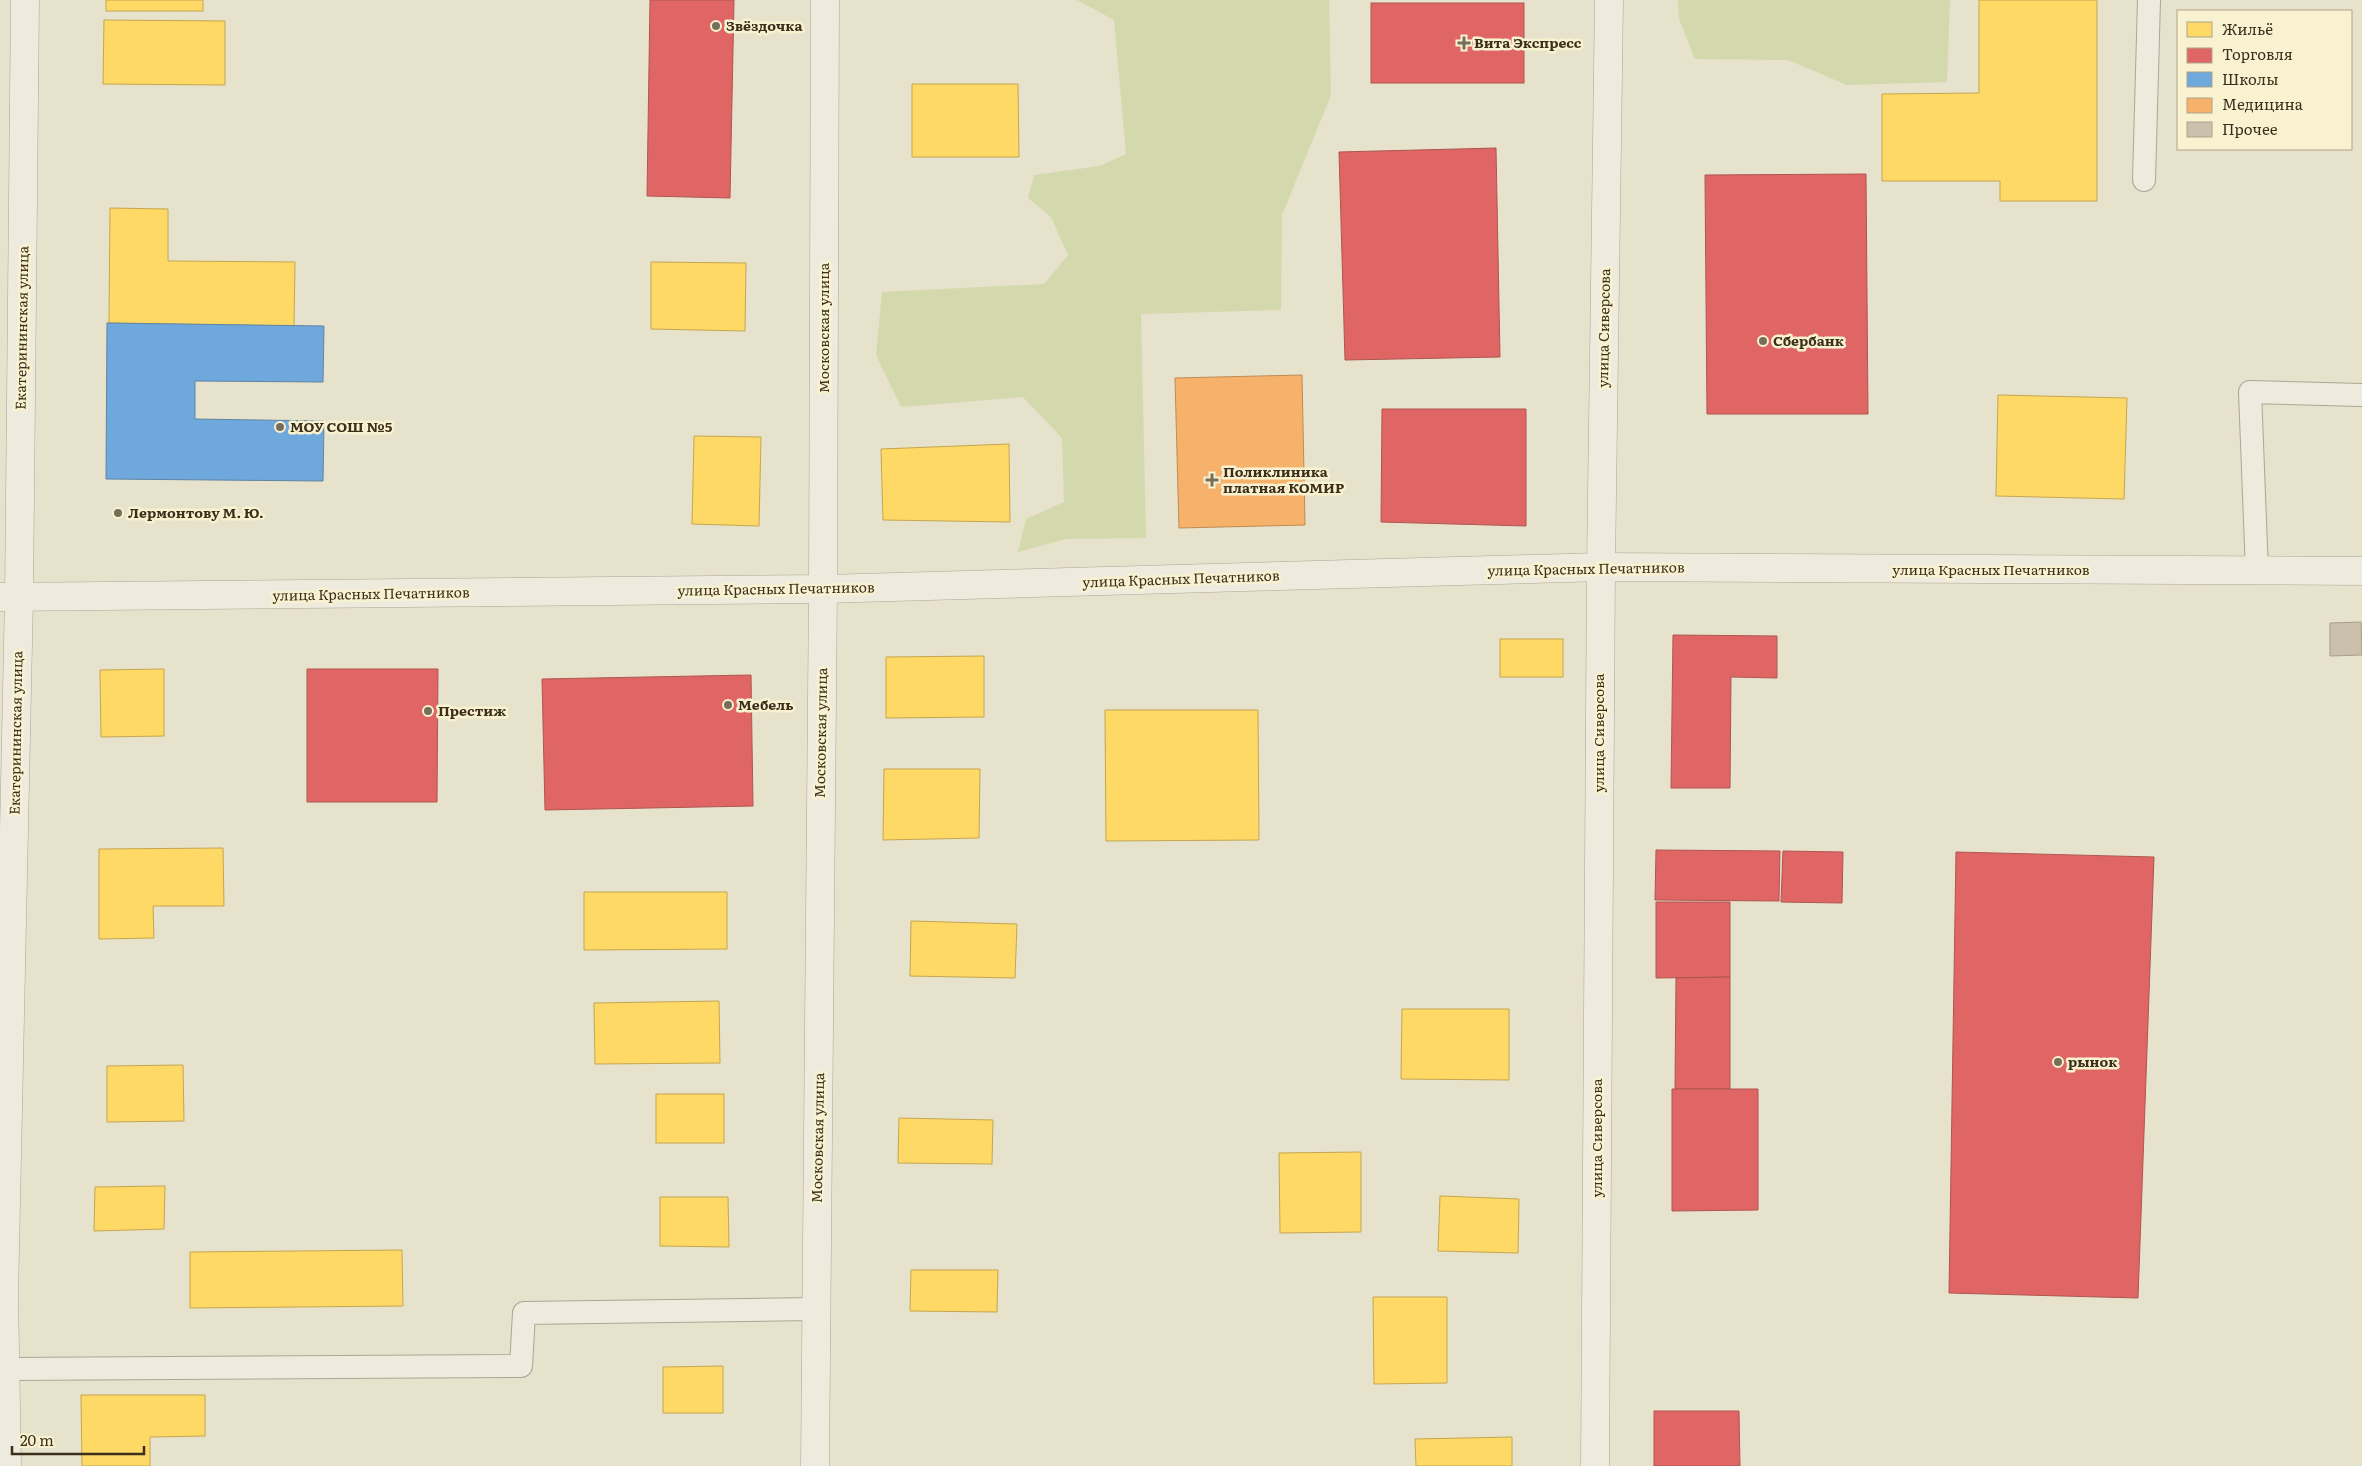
<svg xmlns="http://www.w3.org/2000/svg" width="2362" height="1466" viewBox="0 0 2362 1466" font-family="Literata,serif">
  <rect width="100%" height="100%" fill="#e7e2cb"/>
  <g fill="#d3d9ac">
    <polygon points="1077,0 1329,0 1331,95 1282,215 1281,310 1141,314 1146,538 1066,539 1018,552 1026,519 1064,502 1062,438 1023,397 901,407 876,355 882,292 1044,284 1068,255 1051,217 1028,198 1034,175 1100,166 1126,154 1114,20"/>
    <polygon points="1678,0 1950,0 1947,82 1847,85 1788,60 1695,59 1679,19"/>
  </g>
  <g fill="#ffd966" stroke="#c4a650">
    <rect x="106" y="0" width="97" height="11"/>
    <polygon points="1979,0 2097,0 2097,201 2000,201 2000,181 1882,181 1882,94 1979,93"/>
    <polygon points="104,20 225,21 225,85 103,84"/>
    <polygon points="912,84 1018,84 1019,157 912,157"/>
    <polygon points="110,208 168,209 168,261 295,262 294,326 109,323"/>
    <polygon points="651,262 746,263 745,331 651,329"/>
    <polygon points="1998,395 2127,398 2124,499 1996,496"/>
    <polygon points="694,436 761,437 759,526 692,524"/>
    <polygon points="1009,444 1010,522 883,520 881,449"/>
    <rect x="1500" y="639" width="63" height="38"/>
    <polygon points="984,656 984,717 886,718 886,657"/>
    <polygon points="164,669 164,736 101,737 100,670"/>
    <polygon points="1105,710 1258,710 1259,840 1106,841"/>
    <polygon points="884,769 980,769 979,838 883,840"/>
    <polygon points="223,848 224,906 153,906 154,938 99,939 99,849"/>
    <polygon points="584,892 727,892 727,949 584,950"/>
    <polygon points="911,921 1017,924 1015,978 910,976"/>
    <polygon points="719,1001 720,1063 595,1064 594,1003"/>
    <polygon points="1402,1009 1509,1009 1509,1080 1401,1079"/>
    <polygon points="183,1065 184,1121 107,1122 107,1066"/>
    <rect x="656" y="1094" width="68" height="49"/>
    <polygon points="899,1118 993,1120 992,1164 898,1163"/>
    <polygon points="1361,1152 1361,1232 1280,1233 1279,1153"/>
    <polygon points="165,1186 164,1229 94,1231 95,1187"/>
    <polygon points="1440,1196 1519,1199 1518,1253 1438,1251"/>
    <polygon points="660,1197 728,1197 729,1247 660,1246"/>
    <polygon points="402,1250 403,1306 190,1308 190,1252"/>
    <polygon points="911,1270 998,1270 997,1312 910,1311"/>
    <polygon points="1373,1297 1447,1297 1447,1383 1374,1384"/>
    <polygon points="723,1366 723,1413 663,1413 663,1367"/>
    <polygon points="81,1395 205,1395 205,1436 150,1437 150,1466 82,1466"/>
    <polygon points="1512,1437 1512,1466 1416,1466 1415,1439"/>
  </g>
  <g fill="#e06666" stroke="#ae5650">
    <polygon points="650,0 734,0 730,198 647,196"/>
    <rect x="1371" y="3" width="153" height="80"/>
    <polygon points="1496,148 1500,357 1345,360 1339,152"/>
    <polygon points="1866,174 1868,414 1707,414 1705,175"/>
    <polygon points="1382,409 1526,409 1526,526 1381,522"/>
    <polygon points="1673,635 1777,636 1777,678 1731,677 1730,788 1671,788"/>
    <polygon points="307,669 438,669 437,802 307,802"/>
    <polygon points="751,675 753,806 545,810 542,679"/>
    <polygon points="1656,850 1780,851 1779,901 1655,900"/>
    <polygon points="1783,851 1843,852 1842,903 1781,902"/>
    <polygon points="1956,852 2154,857 2138,1298 1949,1293"/>
    <polygon points="1656,902 1730,902 1730,977 1656,978"/>
    <polygon points="1730,977 1730,1089 1675,1089 1676,978"/>
    <polygon points="1672,1089 1758,1089 1758,1210 1672,1211"/>
    <polygon points="1654,1411 1739,1411 1740,1466 1654,1466"/>
  </g>
  <polygon fill="#6fa8dc" stroke="#5f84a2" points="107,323 324,326 323,382 195,381 195,419 324,421 323,481 106,479"/>
  <polygon fill="#f6b26b" stroke="#be8b53" points="1302,375 1305,525 1179,528 1175,378"/>
  <polygon fill="#cbc0ac" stroke="#a79d8a" points="2361,622 2362,655 2330,656 2330,623"/>
  <g fill="none" stroke-linecap="round" stroke-linejoin="round">
    <defs>
      <g id="service">
        <polyline points="2144,180 2149,0"/>
        <polyline points="2257,572 2250,392 2362,395"/>
        <polyline points="5,1369 521,1366 524,1313 816,1309"/>
      </g>
      <g id="minor">
        <polyline points="0,597 823,589 1601,567 2362,571"/>
        <polyline points="815,1466 823,589 825,0"/>
      </g>
      <g id="tertiary">
        <polyline points="7,1466 4,1296 19,597 25,0"/>
        <polyline points="1595,1466 1601,567 1609,0"/>
      </g>
    </defs>
    <use href="#service" stroke="#aca695" stroke-width="24"/>
    <use href="#minor" stroke="#aca695" stroke-width="29"/>
    <use href="#tertiary" stroke="#aca695" stroke-width="29"/>
    <use href="#service" stroke="#eeebde" stroke-width="22"/>
    <use href="#minor" stroke="#eeebde" stroke-width="28"/>
    <use href="#tertiary" stroke="#eeebde" stroke-width="28"/>
  </g>
  <g fill="#776e59" stroke="#f9f2d1" stroke-width="2">
    <circle cx="716" cy="26" r="5"/>
    <path d="M1461.5 35.5h5v5h5v5h-5v5h-5v-5h-5v-5h5z"/>
    <circle cx="1763" cy="341" r="5"/>
    <circle cx="280" cy="427" r="5"/>
    <path d="M1209.5 472.5h5v5h5v5h-5v5h-5v-5h-5v-5h5z"/>
    <circle cx="118" cy="513" r="5"/>
    <circle cx="728" cy="705" r="5"/>
    <circle cx="428" cy="711" r="5"/>
    <circle cx="2058" cy="1062" r="5"/>
  </g>
  <g text-anchor="middle" stroke-width="5" stroke-linejoin="round" paint-order="stroke">
    <g font-size="14" font-weight="bold" fill="#3b2f1c" stroke="#f9f2d1" text-anchor="start">
      <text x="726" y="31">Звёздочка</text>
      <text x="1474" y="48">Вита Экспресс</text>
      <text x="1773" y="346">Сбербанк</text>
      <text x="290" y="432">МОУ СОШ №5</text>
      <text x="1223" y="477">Поликлиника<tspan x="1223" dy="16">платная КОМИР</tspan></text>
      <text x="128" y="518">Лермонтову М. Ю.</text>
      <text x="738" y="710">Мебель</text>
      <text x="438" y="716">Престиж</text>
      <text x="2068" y="1067">рынок</text>
    </g>
    <g font-size="14" fill="#3b2f1c" stroke="#f9f2d1">
      <text transform="translate(22 328) rotate(-89)" y="5">Екатерининская улица</text>
      <text transform="translate(824 328) rotate(-90)" y="5">Московская улица</text>
      <text transform="translate(1604 328) rotate(-89)" y="5">улица Сиверсова</text>
      <text transform="translate(1586 569) rotate(-1)" y="5">улица Красных Печатников</text>
      <text x="1991" y="575">улица Красных Печатников</text>
      <text transform="translate(1181 579) rotate(-2)" y="5">улица Красных Печатников</text>
      <text transform="translate(776 589) rotate(-1)" y="5">улица Красных Печатников</text>
      <text transform="translate(371 594) rotate(-1)" y="5">улица Красных Печатников</text>
      <text transform="translate(16 733) rotate(-89)" y="5">Екатерининская улица</text>
      <text transform="translate(821 733) rotate(-89)" y="5">Московская улица</text>
      <text transform="translate(1599 733) rotate(-90)" y="5">улица Сиверсова</text>
      <text transform="translate(818 1138) rotate(-89)" y="5">Московская улица</text>
      <text transform="translate(1597 1138) rotate(-90)" y="5">улица Сиверсова</text>
    </g>
  </g>
  <rect x="2177" y="10" width="175" height="140" fill="#f9f2d1" stroke="#ada489"/>
  <rect x="2187" y="22" width="25" height="15" fill="#ffd966" stroke="#ada489"/>
  <text x="2222" y="35" font-size="15" fill="#3b2f1c">Жильё</text>
  <rect x="2187" y="48" width="25" height="15" fill="#e06666" stroke="#ada489"/>
  <text x="2222" y="60" font-size="15" fill="#3b2f1c">Торговля</text>
  <rect x="2187" y="72" width="25" height="15" fill="#6fa8dc" stroke="#ada489"/>
  <text x="2222" y="85" font-size="15" fill="#3b2f1c">Школы</text>
  <rect x="2187" y="98" width="25" height="15" fill="#f6b26b" stroke="#ada489"/>
  <text x="2222" y="110" font-size="15" fill="#3b2f1c">Медицина</text>
  <rect x="2187" y="122" width="25" height="15" fill="#cbc0ac" stroke="#ada489"/>
  <text x="2222" y="135" font-size="15" fill="#3b2f1c">Прочее</text>
  <path d="M12 1446v8h132v-8" fill="none" stroke="#3b2f1c" stroke-width="2.5"/>
  <text x="20" y="1446" font-size="15" fill="#3b2f1c" stroke="#f9f2d1" stroke-width="4" paint-order="stroke">20 m</text>
</svg>
